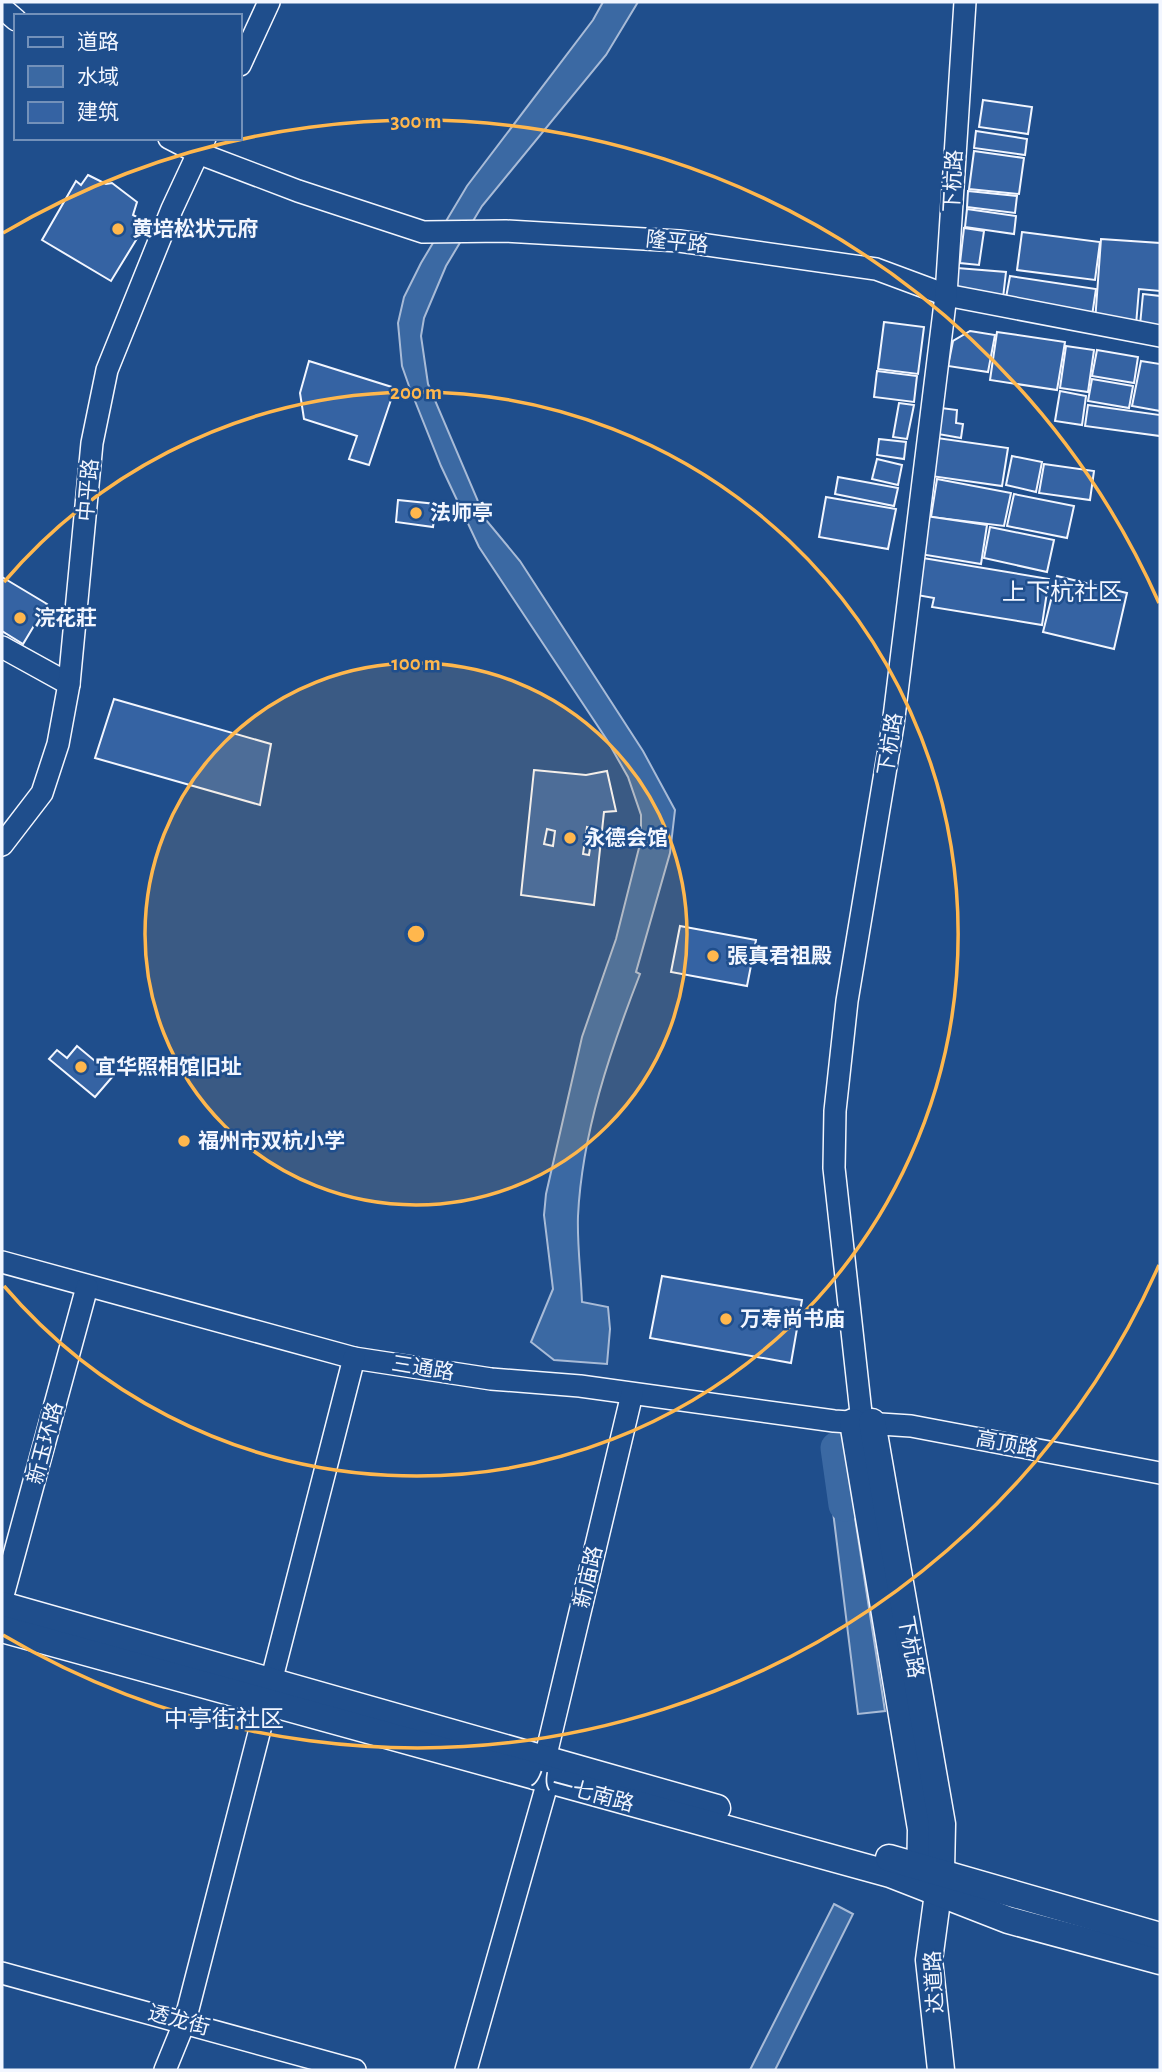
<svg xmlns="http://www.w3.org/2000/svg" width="1162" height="2072" viewBox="0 0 1162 2072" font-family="'Alegreya Sans','Noto Sans SC',sans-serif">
  <rect width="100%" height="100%" fill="#1f4e8c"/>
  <g fill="#3b69a3" stroke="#a8bbd7" stroke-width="2">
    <path d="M603 2H638L606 55 482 206 446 266 424 318 421 336 428 384 486 520 520 561 643 751 675 810 670 853 636 972 640 974C610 1051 582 1133 578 1216 577 1244 581 1274 582 1302L608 1307 610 1329 607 1364 554 1360 531 1342 553 1289 544 1215 546 1194 582 1037 616 939 641 840V815L628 777 607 740 479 547 441 466 409 386 402 366 398 323 404 297 421 263 467 186 593 20Z"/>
    <polygon points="846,1460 885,1711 858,1714 827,1463"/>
    <polygon points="834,1904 853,1914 775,2070 750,2070"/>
  </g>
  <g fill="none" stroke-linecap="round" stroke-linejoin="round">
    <polyline stroke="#3b69a3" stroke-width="33" points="837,1448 845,1505"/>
  </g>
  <g fill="#3563a3" stroke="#f2f6ff" stroke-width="2" fill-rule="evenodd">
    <polygon points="983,100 1032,107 1028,134 979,127"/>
    <polygon points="976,131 1027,139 1025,155 974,148"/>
    <polygon points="974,151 1024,158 1019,194 969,189"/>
    <polygon points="88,175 106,184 112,183 137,202 133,215 144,221 144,227 111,281 42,240 76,181 81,185"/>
    <polygon points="968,191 1017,196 1015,213 967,207"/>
    <polygon points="967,209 1016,216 1014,234 965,227"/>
    <polygon points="964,228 984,231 979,265 960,263"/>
    <polygon points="1022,232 1100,242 1095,280 1017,270"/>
    <polygon points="1101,239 1160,243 1160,291 1139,289 1136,325 1095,322"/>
    <polygon points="957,268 1006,272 1003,298 954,294"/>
    <polygon points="1010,276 1096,289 1092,316 1005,303"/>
    <polygon points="1143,294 1160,296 1160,327 1140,325"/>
    <polygon points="884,322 924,327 918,374 878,369"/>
    <polygon points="970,331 995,335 988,372 948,366 953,341"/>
    <polygon points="997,332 1065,342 1057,390 990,380"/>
    <polygon points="1066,346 1094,350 1088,392 1060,388"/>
    <polygon points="1097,350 1138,357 1134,383 1092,376"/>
    <polygon points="309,361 395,388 369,465 349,459 357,436 304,419 300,393"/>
    <polygon points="1141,361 1160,364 1160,411 1132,406"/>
    <polygon points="877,371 917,376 914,402 874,397"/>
    <polygon points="1092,379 1133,386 1129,408 1088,401"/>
    <polygon points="1060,391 1086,396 1082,425 1055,421"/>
    <polygon points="899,403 914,405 907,439 893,437"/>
    <polygon points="1088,405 1160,415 1160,436 1085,426"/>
    <polygon points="941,408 957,410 956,423 963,424 961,438 938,434"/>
    <polygon points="937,438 1008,448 1002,486 931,476"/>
    <polygon points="879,439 906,442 904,459 877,455"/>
    <polygon points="1012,456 1042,462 1036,492 1006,485"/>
    <polygon points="877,459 902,465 898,485 872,479"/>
    <polygon points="1044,464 1094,471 1090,500 1039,493"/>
    <polygon points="838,477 898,488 894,506 835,494"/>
    <polygon points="937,479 1011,493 1004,526 931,517"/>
    <polygon points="1014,494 1074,506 1067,538 1007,526"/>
    <polygon points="826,497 896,509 888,549 819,537"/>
    <polygon points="398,500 436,504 433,527 396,522"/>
    <polygon points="926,516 987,525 981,564 920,554"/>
    <polygon points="990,527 1054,540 1047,572 984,558"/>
    <polygon points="923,558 1049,579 1042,625 932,607 934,598 917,595"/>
    <polygon points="1057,576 1127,593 1114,649 1043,632"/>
    <polygon points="2,577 47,604 23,644 2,631"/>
    <polygon points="114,699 271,744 260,805 95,758"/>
    <path d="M534 770 586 775 607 771 616 811 604 812 594 905 521 895ZM587 827 593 828 589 855 583 854ZM547 829 555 831 553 846 544 844Z"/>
    <polygon points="680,926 756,940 747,986 671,972"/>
    <polygon points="77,1046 113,1076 95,1097 49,1059 57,1050 67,1058"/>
    <polygon points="662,1276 802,1300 791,1363 650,1338"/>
  </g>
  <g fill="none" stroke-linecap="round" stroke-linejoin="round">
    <defs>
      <g id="minor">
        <polyline points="2,8 16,20"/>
        <polyline points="240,65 269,2"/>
        <polyline points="169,138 198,153 298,191 423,232 506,231 679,241 876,269 946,295 1160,336"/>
        <polyline points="2,647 69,684"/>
        <polyline points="2,845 42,793 58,744 69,684 92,443 107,370 172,209 205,138"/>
        <polyline points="2,1262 354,1358 491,1379 580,1386 834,1421 911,1426 1160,1473"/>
        <polyline points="862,1422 834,1168 835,1111 847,1001 893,725 946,295 965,2"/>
        <polyline points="2,1599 87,1287"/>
        <polyline points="271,1682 354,1358"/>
        <polyline points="545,1759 632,1394"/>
        <polyline points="2,1973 355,2070"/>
        <polyline points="165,2070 185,2021 267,1702"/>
        <polyline points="466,2070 548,1781"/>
      </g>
      <g id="major">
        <polyline points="853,1422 921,1829 920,1884"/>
        <polyline points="872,1422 942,1824 941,1871 929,1960 941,2070"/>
        <polyline points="2,1605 717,1808"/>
        <polyline points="2,1629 890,1874 1008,1920 1160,1961"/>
        <polyline points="889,1858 1160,1936"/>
      </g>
    </defs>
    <use href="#minor" stroke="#f2f6ff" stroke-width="24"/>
    <use href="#major" stroke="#f2f6ff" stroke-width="29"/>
    <use href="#minor" stroke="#1f4e8c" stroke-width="21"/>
    <use href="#major" stroke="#1f4e8c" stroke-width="26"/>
  </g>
  <circle cx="416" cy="934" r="271" fill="#ffb74d" fill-opacity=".12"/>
  <g fill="none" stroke="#ffb74d" stroke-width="3.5">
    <circle cx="416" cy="934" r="271"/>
    <path d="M4 582A542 542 0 1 1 4 1286"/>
    <path d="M1159 1265A813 813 0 0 1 3 1635M3 233A813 813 0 0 1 1159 603"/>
  </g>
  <g fill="#ffb74d" stroke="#1f4e8c" stroke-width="2.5">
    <circle cx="118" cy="229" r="7"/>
    <circle cx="416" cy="513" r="7"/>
    <circle cx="20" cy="618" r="7"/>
    <circle cx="570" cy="838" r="7"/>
    <circle cx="713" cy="956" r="7"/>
    <circle cx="81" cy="1067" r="7"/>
    <circle cx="184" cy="1141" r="7"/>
    <circle cx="726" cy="1319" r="7"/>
  </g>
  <g text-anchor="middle" stroke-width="5" stroke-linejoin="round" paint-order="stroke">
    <g font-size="21" fill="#f2f6ff" stroke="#1f4e8c">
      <text transform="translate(953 181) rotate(-87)" y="7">下杭路</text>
      <text transform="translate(677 242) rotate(6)" y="7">隆平路</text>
      <text transform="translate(88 490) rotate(-85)" y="7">中平路</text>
      <text transform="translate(890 744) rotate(-81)" y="7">下杭路</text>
      <text transform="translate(423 1368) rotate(9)" y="7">三通路</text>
      <text transform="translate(45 1443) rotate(-75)" y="7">新玉环路</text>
      <text transform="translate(1007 1444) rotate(11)" y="7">高顶路</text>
      <text transform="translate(588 1577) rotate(-77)" y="7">新庙路</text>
      <text transform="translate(911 1647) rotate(80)" y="7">下杭路</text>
      <text transform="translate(583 1791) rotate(15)" y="7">八一七南路</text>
      <text transform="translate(934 1982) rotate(-93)" y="7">达道路</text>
      <text transform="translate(179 2020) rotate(15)" y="7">透龙街</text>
    </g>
    <g font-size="21" font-weight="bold" fill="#f2f6ff" stroke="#1f4e8c" text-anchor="start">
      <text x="132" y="236">黄培松状元府</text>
      <text x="430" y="520">法师亭</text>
      <text x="34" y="625">浣花莊</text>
      <text x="584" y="845">永德会馆</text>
      <text x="727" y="963">張真君祖殿</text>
      <text x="95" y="1074">宜华照相馆旧址</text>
      <text x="198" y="1148">福州市双杭小学</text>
      <text x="740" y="1326">万寿尚书庙</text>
    </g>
    <g font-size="24" fill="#f2f6ff" stroke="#1f4e8c">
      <text x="1062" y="600">上下杭社区</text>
      <text x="224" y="1727">中亭街社区</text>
    </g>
  </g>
  <circle cx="416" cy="934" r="10" fill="#ffb74d" stroke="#1f4e8c" stroke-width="3.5"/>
  <g font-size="21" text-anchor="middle" font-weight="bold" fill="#ffb74d" stroke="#1f4e8c" stroke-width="5" stroke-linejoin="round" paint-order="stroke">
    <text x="416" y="128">300 m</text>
    <text x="416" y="399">200 m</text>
    <text x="416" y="670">100 m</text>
  </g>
  <rect width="1162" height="2072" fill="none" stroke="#f2f6ff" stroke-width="7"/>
  <rect x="14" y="14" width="228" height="126" fill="#1f4e8c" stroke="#7391ba" stroke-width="2"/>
  <rect x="28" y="37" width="35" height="10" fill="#1f4e8c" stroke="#7391ba" stroke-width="2"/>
  <text x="77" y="49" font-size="21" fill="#f2f6ff">道路</text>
  <rect x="28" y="66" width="35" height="21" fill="#3b69a3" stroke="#7391ba" stroke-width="2"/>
  <text x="77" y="84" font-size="21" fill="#f2f6ff">水域</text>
  <rect x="28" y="102" width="35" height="21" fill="#3563a3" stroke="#7391ba" stroke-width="2"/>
  <text x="77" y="119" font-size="21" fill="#f2f6ff">建筑</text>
</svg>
